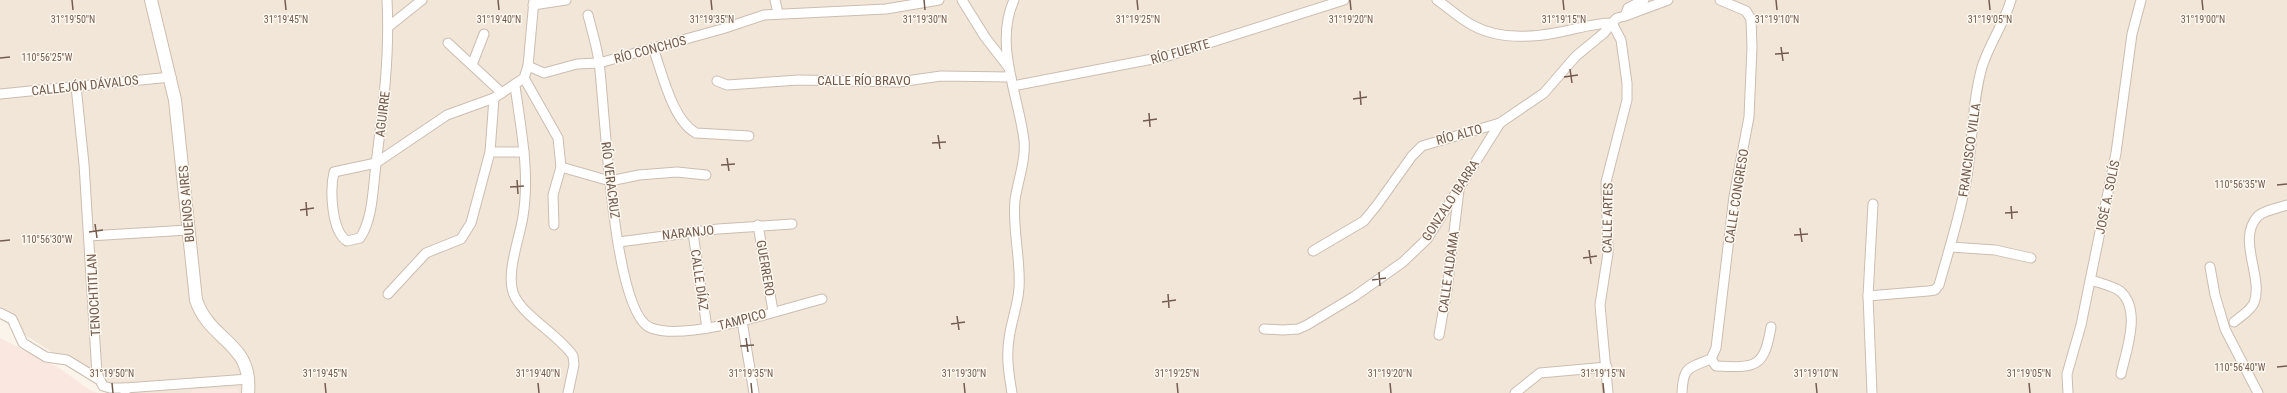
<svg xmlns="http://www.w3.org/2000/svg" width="2287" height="393" viewBox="0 0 2287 393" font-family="'Roboto Condensed',sans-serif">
  <rect width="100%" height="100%" fill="#fbf4ea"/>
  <polygon fill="#f2e6d9" points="0,0 2287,0 2287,393 116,393 0,319"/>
  <g fill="#fae7df">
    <polygon points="0,338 59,368 91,391 98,393 0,393"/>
    <polygon points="194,389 239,389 239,393 190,393"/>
  </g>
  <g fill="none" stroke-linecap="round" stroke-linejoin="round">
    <defs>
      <g id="street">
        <path d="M387 0C390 55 383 109 376 164 373 187 373 219 360 238L347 241C331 231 330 189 334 172L376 163 447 115 494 98 524 78 528 66 534 0"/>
        <polyline points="775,0 778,13"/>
        <polyline points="962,0 985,37 1009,68"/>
        <path d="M1437 0C1449 8 1459 18 1472 25 1497 39 1528 38 1555 33 1574 30 1592 23 1612 23L1617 18 1625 16 1628 8 1644 0"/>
        <polyline points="533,5 566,0"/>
        <path d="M588 15C592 31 597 47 599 62 605 105 612 314 651 328 688 342 782 309 822 299"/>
        <polyline points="1625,16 1668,0"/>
        <polyline points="388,27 422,0"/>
        <polyline points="448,43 502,93"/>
        <path d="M653 48C662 72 672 120 696 133L749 136"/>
        <polyline points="472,65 484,34"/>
        <polyline points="528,66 544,73 577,64 599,63 722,29 764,15 886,9 939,0"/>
        <polyline points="524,78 558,138 561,167 553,195 554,225"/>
        <polyline points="717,81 727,85 799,80 899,82 941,76 1011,77"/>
        <polyline points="76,86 84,164 97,374 103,386 110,388 125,388 125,393"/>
        <path d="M515 86C521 129 530 173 523 216 520 238 504 276 515 297 525 317 560 336 573 356L574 365 568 393"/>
        <polyline points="1013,86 1168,56 1344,0"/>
        <polyline points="0,94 171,77"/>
        <polyline points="490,152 524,152"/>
        <polyline points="561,167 610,181 639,175 677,172 706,175"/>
        <polyline points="758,225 773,311"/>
        <polyline points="693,233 707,328"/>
        <polyline points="89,236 188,230"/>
        <polyline points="619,242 718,229 792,224"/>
        <polyline points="1951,247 1995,250 2031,258"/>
        <polyline points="1313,251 1364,221 1377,205 1412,156 1422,146 1500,123 1544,93 1576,56 1604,33 1612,23 1621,40 1627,83 1627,100 1606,182 1608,253 1600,305 1608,393"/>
        <polyline points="2210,267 2215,295 2225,329 2258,393"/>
        <path d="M2091 280C2099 283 2113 286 2120 291 2142 310 2126 351 2121 374"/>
        <polyline points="388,294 426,253 461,239 471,223 490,152 494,98"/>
        <path d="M1868 296 1928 291 1935 290 1939 285C1949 249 1961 213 1967 176 1973 140 1972 102 1982 67 1989 44 2004 24 2011 0"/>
        <polyline points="0,313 12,319 23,343 46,357 67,360 98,379"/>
        <polyline points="742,321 754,393"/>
        <path d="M2234 322C2240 317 2250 311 2254 303 2264 277 2236 239 2258 216 2265 210 2279 208 2287 205"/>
        <polyline points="1264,329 1283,330 1298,329 1307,325 1355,296 1403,262 1427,239 1500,123"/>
        <polyline points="1439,335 1447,290 1459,190"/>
        <path d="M1711 359 1716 366C1756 368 1764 368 1771 327"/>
        <polyline points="125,388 249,379"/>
        <path d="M1012 393C1009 375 1006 357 1009 339 1011 322 1018 305 1019 288 1021 259 1012 229 1015 200 1018 180 1026 160 1024 140 1018 94 994 44 1014 0"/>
        <polyline points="1515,393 1540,373 1607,367"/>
        <path d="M1682 393C1683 367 1688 368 1711 359L1716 348 1734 196 1749 117 1752 47 1751 19 1746 11 1720 0"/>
        <polyline points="1872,393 1868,296 1873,204"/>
        <polyline points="2068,393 2067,374 2081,325 2116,153 2132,34 2141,0"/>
      </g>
      <path id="secondary" d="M151 0 175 100 196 300C210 342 253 342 248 393"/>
    </defs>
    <use href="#street" stroke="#ccbdb1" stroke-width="11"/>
    <use href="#secondary" stroke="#cebdae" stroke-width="14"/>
    <use href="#street" stroke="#fff" stroke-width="9"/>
    <use href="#secondary" stroke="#fff" stroke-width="12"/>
  </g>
  <path fill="none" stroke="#735c4f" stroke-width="1.5" d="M72 0 73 10M285 0 286 10M498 0 499 10M711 0 712 10M924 0 925 10M1137 0 1138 10M1350 0 1351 10M1563 0 1564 10M1776 0 1777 10M1989 0 1990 10M2202 0 2203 10M1781 47 1783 61M1775 54 1789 53M0 58 10 57M1570 69 1572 83M1564 77 1578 75M1360 91 1361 105M1353 99 1367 97M1149 113 1150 127M1143 121 1157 119M938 135 940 149M932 143 946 142M727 158 729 171M721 165 735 164M517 180 518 194M2277 185 2287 184M510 187 524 186M306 202 307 216M2011 206 2012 219M300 210 314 208M2005 213 2018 212M95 224 97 238M1800 228 1802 242M89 232 103 230M1794 235 1808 234M0 241 10 240M1589 250 1591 264M1583 258 1597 256M1379 272 1380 286M1372 280 1386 278M1168 294 1169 308M1162 302 1176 300M957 316 959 330M951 324 965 322M746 338 748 352M740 346 754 345M2277 367 2287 366M112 383 113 393M325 383 326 393M538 383 539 393M751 383 752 393M964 383 965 393M1177 383 1178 393M1390 383 1391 393M1603 383 1604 393M1816 383 1817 393M2029 383 2030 393"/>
  <g text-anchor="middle" stroke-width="3" stroke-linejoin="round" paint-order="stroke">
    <g font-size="13" fill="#735c4f" stroke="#fdf8f0">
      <text transform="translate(650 49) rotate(-15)" y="5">RÍO CONCHOS</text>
      <text transform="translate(1180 51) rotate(-16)" y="5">RÍO FUERTE</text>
      <text x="864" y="85">CALLE RÍO BRAVO</text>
      <text transform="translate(85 85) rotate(-6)" y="5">CALLEJÓN DÁVALOS</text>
      <text transform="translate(382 114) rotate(-83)" y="5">AGUIRRE</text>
      <text transform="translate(1459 134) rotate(-15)" y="5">RÍO ALTO</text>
      <text transform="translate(1969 150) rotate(-82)" y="5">FRANCISCO VILLA</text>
      <text transform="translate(611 180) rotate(83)" y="5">RÍO VERACRUZ</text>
      <text transform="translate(1736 196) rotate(-81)" y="5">CALLE CONGRESO</text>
      <text transform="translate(2107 197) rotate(-78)" y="5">JOSÉ A. SOLÍS</text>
      <text transform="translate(1450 200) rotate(-57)" y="5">GONZALO IBARRA</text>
      <text transform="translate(186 204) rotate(-95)" y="5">BUENOS AIRES</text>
      <text transform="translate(1607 218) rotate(-89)" y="5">CALLE ARTES</text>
      <text transform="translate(688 232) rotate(-6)" y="5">NARANJO</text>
      <text transform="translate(766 268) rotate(80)" y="5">GUERRERO</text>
      <text transform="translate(1448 272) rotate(-82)" y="5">CALLE ALDAMA</text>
      <text transform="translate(700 280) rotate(82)" y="5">CALLE DÍAZ</text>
      <text transform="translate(93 295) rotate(-93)" y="5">TENOCHTITLAN</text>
      <text transform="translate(742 319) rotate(-15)" y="5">TAMPICO</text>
    </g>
  </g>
  <g font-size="10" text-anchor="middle" fill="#735c4f" stroke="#fdf8f0" stroke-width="3" stroke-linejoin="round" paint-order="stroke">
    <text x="73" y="23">31°19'50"N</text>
    <text x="286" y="23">31°19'45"N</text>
    <text x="499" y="23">31°19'40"N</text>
    <text x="712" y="23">31°19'35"N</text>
    <text x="925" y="23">31°19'30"N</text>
    <text x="1138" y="23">31°19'25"N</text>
    <text x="1351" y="23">31°19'20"N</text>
    <text x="1564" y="23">31°19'15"N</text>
    <text x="1777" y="23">31°19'10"N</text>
    <text x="1990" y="23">31°19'05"N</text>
    <text x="2203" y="23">31°19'00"N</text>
    <text x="47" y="61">110°56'25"W</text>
    <text x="2240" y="188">110°56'35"W</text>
    <text x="47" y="243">110°56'30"W</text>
    <text x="2240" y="371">110°56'40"W</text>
    <text x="112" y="377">31°19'50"N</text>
    <text x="325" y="377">31°19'45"N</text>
    <text x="538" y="377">31°19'40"N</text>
    <text x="751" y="377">31°19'35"N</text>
    <text x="964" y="377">31°19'30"N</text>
    <text x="1177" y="377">31°19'25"N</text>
    <text x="1390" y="377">31°19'20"N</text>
    <text x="1603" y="377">31°19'15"N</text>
    <text x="1816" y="377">31°19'10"N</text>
    <text x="2029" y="377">31°19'05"N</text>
  </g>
</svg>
